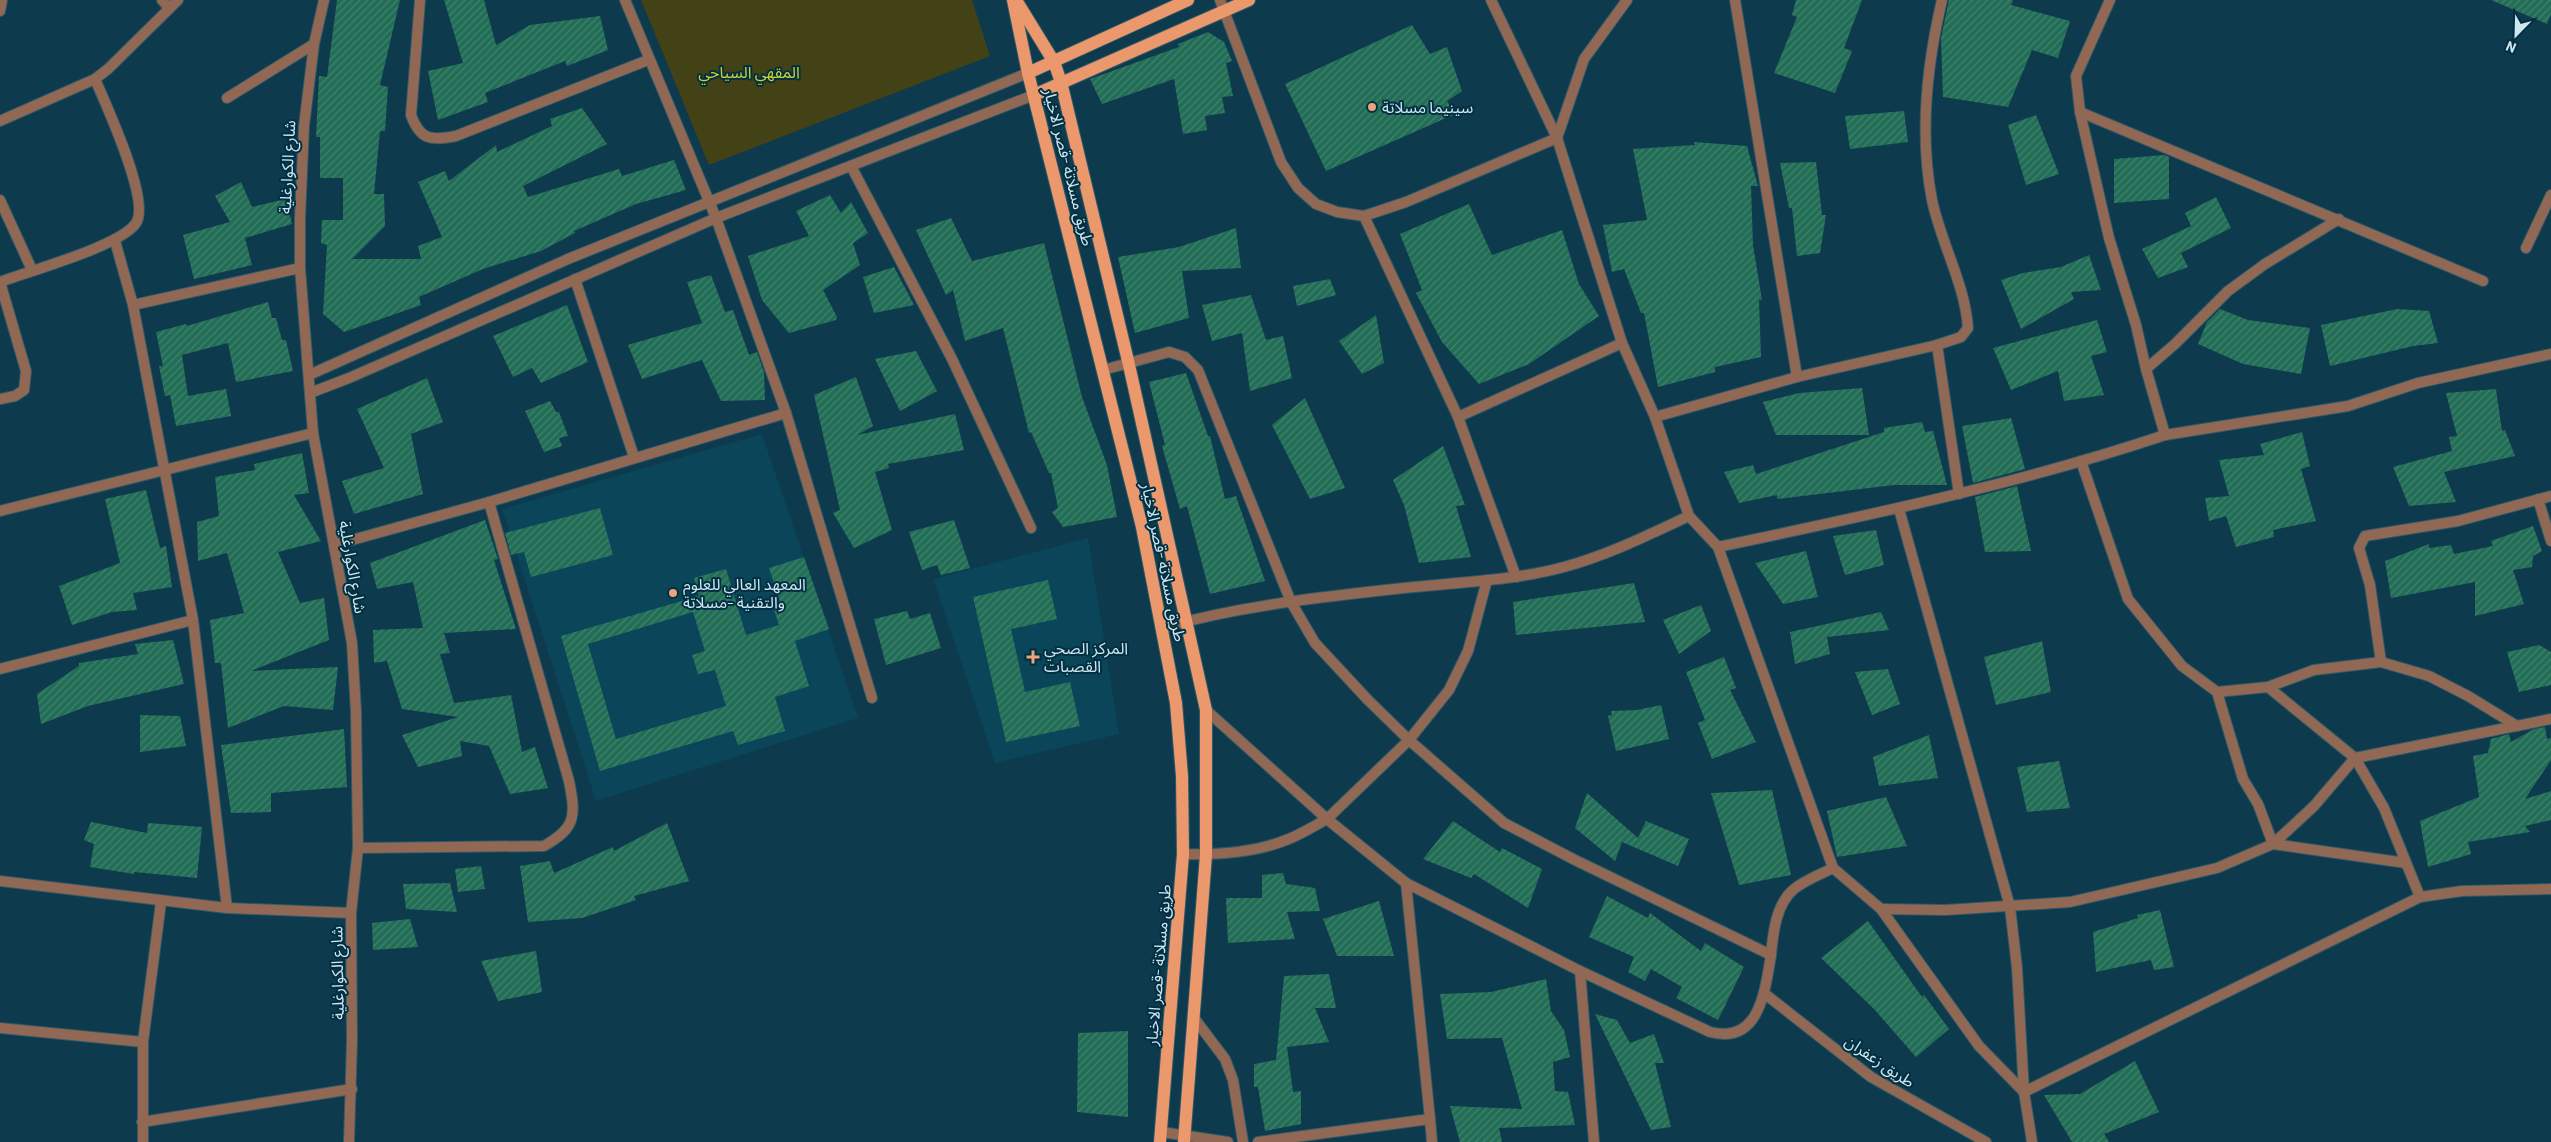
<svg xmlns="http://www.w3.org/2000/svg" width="2551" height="1142" viewBox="0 0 2551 1142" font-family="Barlow,'Noto Sans Arabic',sans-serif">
  <defs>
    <pattern id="building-hatch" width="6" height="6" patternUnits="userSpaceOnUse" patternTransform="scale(1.25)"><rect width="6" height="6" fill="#226d56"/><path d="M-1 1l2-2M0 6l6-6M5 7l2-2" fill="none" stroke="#41826f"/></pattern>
  </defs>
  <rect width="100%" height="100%" fill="#0d3a4c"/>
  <g fill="#0a455a">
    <polygon points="762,434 858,718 596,801 502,509"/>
    <polygon points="1088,538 1119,734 995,763 933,579"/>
  </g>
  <polygon fill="#424216" points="641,0 972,0 990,56 709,165"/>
  <g fill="url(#building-hatch)" fill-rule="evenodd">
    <polygon points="337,0 400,0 380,85 388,87 385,131 380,131 374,194 384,194 385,226 352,259 421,259 418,246 442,237 418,182 445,171 449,181 496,145 497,152 552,126 550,119 582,108 607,144 523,186 528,197 619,169 622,176 674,160 686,190 636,204 574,231 575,233 541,251 483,269 419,297 421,305 344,332 323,314 327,245 321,243 322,220 343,220 343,178 320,178 320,137 316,137 319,76 327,77"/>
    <polygon points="444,0 484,0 496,45 530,25 600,16 608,50 567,66 565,61 485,93 488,102 438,120 428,71 463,63"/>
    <polygon points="1796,0 1862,0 1844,48 1852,51 1835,93 1774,73 1797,17 1792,15"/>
    <polygon points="1949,0 2013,0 2011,5 2070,21 2058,58 2032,50 2008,107 1943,97 1941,38"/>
    <polygon points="2491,0 2551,0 2551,14 2547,24"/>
    <polygon points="1412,25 1430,54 1447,47 1462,91 1447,101 1455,114 1326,171 1285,84"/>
    <polygon points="1208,32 1224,42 1232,61 1226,63 1233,96 1222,97 1225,113 1205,116 1207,130 1183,134 1174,79 1102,104 1090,79 1179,47 1178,44"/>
    <polygon points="1904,111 1908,142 1850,149 1845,116"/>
    <polygon points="2036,115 2059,174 2026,185 2008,125"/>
    <polygon points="1694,142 1747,146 1758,186 1751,186 1753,245 1762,300 1759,300 1761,357 1715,367 1715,372 1658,387 1644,313 1641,313 1624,269 1612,272 1603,225 1647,220 1633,149 1695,145"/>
    <polygon points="2165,155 2169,157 2169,199 2114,203 2114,159"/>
    <polygon points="1816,162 1822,215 1826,215 1820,253 1797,256 1792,208 1789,208 1780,163"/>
    <polygon points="241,182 252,207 286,199 292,224 245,238 252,265 194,279 183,235 230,222 215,196"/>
    <polygon points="830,195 841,213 851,202 868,233 853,243 860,265 823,290 837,317 836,320 789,333 762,300 748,256 809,236 796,211"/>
    <polygon points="2216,197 2231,228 2181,253 2188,267 2158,278 2142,249 2191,226 2185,213"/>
    <polygon points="1469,204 1492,255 1562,230 1579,284 1599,316 1529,364 1479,384 1442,342 1416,293 1422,290 1400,234"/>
    <polygon points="951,218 972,261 1044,243 1082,397 1107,465 1117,517 1063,527 1052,512 1058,508 1051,473 1049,473 1031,432 1029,433 1003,328 965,341 953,290 946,295 916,230"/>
    <polygon points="1236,228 1241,268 1182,271 1189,318 1135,333 1118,257 1179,247"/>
    <polygon points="2089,255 2101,290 2071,292 2074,299 2021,329 2001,280 2023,273 2061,267"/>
    <polygon points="894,267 914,305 874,313 863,277"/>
    <polygon points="711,275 725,312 733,310 749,355 757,352 764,372 765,400 721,401 702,360 642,379 628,345 702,323 687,282"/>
    <polygon points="1330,279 1336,295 1297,306 1293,286"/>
    <polygon points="1251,295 1266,340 1283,336 1292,378 1250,391 1242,333 1212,341 1202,305"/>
    <polygon points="268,302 272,318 276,318 282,340 286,340 293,371 236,382 228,343 182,355 188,396 226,389 231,416 176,426 170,395 165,396 159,366 163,366 156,332 186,324 187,326"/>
    <polygon points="567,305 588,362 541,383 532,368 513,377 493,336"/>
    <polygon points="2220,309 2248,320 2310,328 2301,374 2243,364 2198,344 2207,322"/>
    <polygon points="2397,309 2429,311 2438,343 2413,346 2330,366 2321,325"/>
    <polygon points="1376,315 1384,363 1362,374 1339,341"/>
    <polygon points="2097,320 2107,352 2091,356 2104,395 2064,401 2058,371 2011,390 1993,348"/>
    <polygon points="916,351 937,391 900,411 875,359"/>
    <polygon points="1186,373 1208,436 1210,436 1225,499 1236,496 1265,581 1210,594 1187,506 1180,509 1162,446 1165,445 1149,382"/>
    <polygon points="856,377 873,426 857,435 955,414 964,450 888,464 889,468 875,472 892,530 854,548 833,513 840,510 814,395"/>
    <polygon points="427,378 443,422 411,434 423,494 354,514 342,481 384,468 357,409"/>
    <polygon points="1862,388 1869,435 1776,435 1763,402 1799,393"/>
    <polygon points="2496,389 2502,431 2505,430 2515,456 2444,472 2456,502 2409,506 2393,467 2452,451 2449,437 2457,436 2446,393"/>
    <polygon points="1305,398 1345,488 1310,499 1272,425"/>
    <polygon points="550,401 556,412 559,412 568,436 559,438 562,446 544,452 525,411"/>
    <polygon points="2011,418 2025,469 1973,483 1962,426"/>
    <polygon points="1922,422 1925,432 1933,431 1947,485 1894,485 1777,499 1777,495 1739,503 1724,472 1753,465 1756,474 1884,432 1884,428"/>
    <polygon points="2302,432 2310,466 2301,469 2316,521 2273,530 2274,537 2236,547 2226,516 2209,521 2205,498 2229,496 2219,460 2264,455 2260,444"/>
    <polygon points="1443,446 1465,505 1456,506 1471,557 1419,563 1404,505 1393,480"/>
    <polygon points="302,453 309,493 294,495 321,541 278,552 300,603 324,598 329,640 251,671 338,667 333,710 284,706 228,728 221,663 215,663 210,620 244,613 227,553 198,561 197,522 219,516 215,477 255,470 254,464"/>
    <polygon points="2017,486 2031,551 1985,552 1975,497"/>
    <polygon points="146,490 160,548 166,546 172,587 133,593 137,610 112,612 72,625 59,586 120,563 105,499"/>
    <polygon points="600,508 613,555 531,577 524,552 511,555 505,533"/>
    <polygon points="485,520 498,559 494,560 516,629 444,633 450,653 440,654 454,703 511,695 522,752 535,747 548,788 510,794 489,746 460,741 462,756 418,767 402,735 458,717 402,709 387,661 374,663 373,630 423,628 413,582 377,589 370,563"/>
    <polygon points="954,520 970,568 941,575 937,565 922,570 909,532"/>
    <polygon points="2533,526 2542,551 2533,556 2532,567 2513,570 2524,604 2475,616 2475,582 2391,598 2385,561 2429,544 2429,548 2451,545 2454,554 2493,546 2491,541"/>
    <polygon points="1876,530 1884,565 1845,575 1833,536"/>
    <polygon points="1806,551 1818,597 1783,604 1755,563"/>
    <path d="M804 557 829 629 795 641 809 686 775 697 785 731 738 745 733 731 600 771 561 636 699 596 694 578 726 569 746 635 779 625 772 604 780 601 769 568ZM693 612 705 651 692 655 698 674 715 670 726 706 616 739 588 644Z"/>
    <polygon points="1048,580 1057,619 1011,629 1025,692 1070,682 1080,726 1006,742 973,597"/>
    <polygon points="1634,583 1645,622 1516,635 1513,602"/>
    <polygon points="1701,605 1711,631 1679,654 1663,620"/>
    <polygon points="907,611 910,619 930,613 941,648 886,665 874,619"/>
    <polygon points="1881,612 1889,630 1827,637 1830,654 1795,664 1790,632"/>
    <polygon points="173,640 184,684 88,706 41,724 37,694 79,666 79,663 138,654 135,644"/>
    <polygon points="2042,641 2051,692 1996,705 1984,657"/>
    <polygon points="2539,645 2551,652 2551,685 2519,692 2507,652"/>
    <polygon points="1724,657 1736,688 1730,690 1756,742 1712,759 1698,723 1705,720 1686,672"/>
    <polygon points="1888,669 1900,704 1872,715 1855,672"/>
    <polygon points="1661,705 1669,739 1616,751 1608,716 1612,715 1611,711 1637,710"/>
    <polygon points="140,715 180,716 186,746 140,752"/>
    <polygon points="2545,727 2547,739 2551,738 2551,760 2525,799 2551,791 2551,820 2525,826 2530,832 2468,842 2471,854 2428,867 2420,821 2479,797 2473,756 2488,753 2491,739 2509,734 2511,742 2534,729"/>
    <polygon points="344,729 347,787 271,793 271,812 231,813 221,745"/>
    <polygon points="1929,735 1938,778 1879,786 1873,757"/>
    <polygon points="2059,761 2070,808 2027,812 2017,767"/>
    <polygon points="1772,790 1791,875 1739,885 1711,793"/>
    <polygon points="1587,793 1638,838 1646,821 1689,839 1678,866 1622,842 1615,861 1575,828"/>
    <polygon points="1886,797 1907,846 1837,857 1827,811"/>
    <polygon points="1453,821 1500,852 1502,848 1542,869 1528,908 1474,874 1471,878 1423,859"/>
    <polygon points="91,822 147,833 148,823 202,827 197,878 134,872 134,874 90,867 94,844 84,840"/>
    <polygon points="667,823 689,881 634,896 636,900 582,918 528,922 520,866 550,861 554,873 613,847 614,851"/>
    <polygon points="481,866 485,889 458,892 455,869"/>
    <polygon points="1283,873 1286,884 1315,888 1320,911 1287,912 1295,939 1228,943 1226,898 1262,898 1262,875"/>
    <polygon points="450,883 457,912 406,909 403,884"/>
    <polygon points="1607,896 1648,918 1650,913 1701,951 1705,943 1744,967 1718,1020 1676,998 1682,987 1651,969 1645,981 1628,972 1634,957 1589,937"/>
    <polygon points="1379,901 1394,956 1337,956 1323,919"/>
    <polygon points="2160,910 2174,967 2154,970 2151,960 2096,972 2093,932 2138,918 2137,915"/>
    <polygon points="410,919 418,947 373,950 372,923"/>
    <polygon points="1868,921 1922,997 1924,995 1949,1029 1916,1057 1874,1009 1821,958"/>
    <polygon points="536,951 542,992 498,1001 481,961"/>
    <polygon points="1329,974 1336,1008 1315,1008 1329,1042 1287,1047 1293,1092 1301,1091 1301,1124 1265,1131 1258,1087 1254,1087 1254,1064 1276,1060 1284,976"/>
    <polygon points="1546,979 1551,1011 1564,1030 1570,1057 1553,1062 1555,1091 1568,1092 1575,1125 1499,1128 1502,1142 1460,1142 1450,1106 1522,1109 1502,1038 1447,1039 1440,994 1491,992"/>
    <polygon points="1595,1014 1617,1020 1630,1043 1654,1034 1664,1063 1655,1063 1671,1127 1651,1130"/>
    <polygon points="1128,1031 1128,1117 1077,1112 1078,1033"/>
    <polygon points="2135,1061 2159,1112 2104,1134 2109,1142 2072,1142 2044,1095 2080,1094"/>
  </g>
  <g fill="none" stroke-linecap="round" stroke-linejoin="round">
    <defs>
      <g id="street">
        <polyline points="162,0 169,8"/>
        <polyline points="324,0 314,44 304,126 300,218 300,268 313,433 352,643 356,712 358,848 351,913 352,1040 349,1142"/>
        <path d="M420 0 411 115C420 140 431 141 456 136L648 60"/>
        <polyline points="625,0 716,218 786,413 872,698"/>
        <polyline points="1220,0 1281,162 1298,188 1316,204 1337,212 1364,216 1406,202 1557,138 1584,59 1627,0"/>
        <polyline points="1491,0 1557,138 1622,343 1655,417 1689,516 1718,547 1833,868 1881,909 1979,1046 2024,1092 2032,1142"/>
        <polyline points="1735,0 1797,377"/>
        <polyline points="2110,0 2076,76 2080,112 2109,238 2136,325 2146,369 2165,435 2348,406 2418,383 2551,354"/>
        <polyline points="0,11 2,0"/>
        <polyline points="227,98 314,44"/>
        <polyline points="2080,112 2483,281"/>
        <polyline points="0,121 95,79 108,69 178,0"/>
        <polyline points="851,166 952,359 1031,528"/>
        <polyline points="0,200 32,270"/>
        <polyline points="1364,216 1458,417 1516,577"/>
        <polyline points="115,241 133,305 193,620 227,908"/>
        <polyline points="2526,248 2551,195"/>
        <polyline points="575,279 634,457"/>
        <path d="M0 282C29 271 121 246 136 223 151 201 106 105 95 79"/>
        <polyline points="133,305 300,268"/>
        <polyline points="1937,345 1959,494"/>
        <polyline points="2146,369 2175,344 2228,291 2265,264 2339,219"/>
        <path d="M1103 370 1169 352 1185 357 1198 370 1291 602 1315 643 1368 700 1409 740 1504 823 1575 860 1771 955C1765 990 1760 1045 1710 1032L1580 971 1406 883 1327 819 1409 740 1449 690 1468 651 1487 580"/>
        <polyline points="309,375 568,259 1028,73"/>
        <polyline points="310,393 349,378 716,218 1034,95"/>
        <polyline points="0,399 15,396 24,390 26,371 0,282"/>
        <polyline points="1458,417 1622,343"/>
        <path d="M1655 417 1797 377 1937 345 1961 337 1968 328C1965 284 1941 243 1932 200 1919 134 1927 64 1942 0"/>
        <polyline points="2081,461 2128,599 2182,666 2217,692 2243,779 2258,804 2273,844"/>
        <polyline points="2538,499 2551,541"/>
        <polyline points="1899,509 2010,907 2017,968 2024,1092 2420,897 2462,891 2551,889"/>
        <polyline points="0,511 313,433"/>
        <polyline points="334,545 489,502 786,413"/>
        <path d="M1718 547C1869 515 2019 484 2165 435"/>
        <path d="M1161 628C1243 605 1330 596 1414 587 1464 582 1516 580 1564 567 1608 555 1648 535 1689 516"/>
        <polyline points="2381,662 2429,676 2468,696 2517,726"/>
        <polyline points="0,669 193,620"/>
        <polyline points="2268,687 2314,670 2381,662 2370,585 2359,548 2365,536 2458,521 2551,496"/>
        <polyline points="2217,692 2268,687 2355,758 2384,808 2420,897"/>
        <polyline points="2273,844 2406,863"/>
        <path d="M358 848 544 846C576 828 576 816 569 781L489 502"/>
        <path d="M1183 854C1217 855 1254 853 1286 840 1300 835 1314 826 1327 819L1206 710"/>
        <polyline points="0,881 227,908 351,913"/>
        <polyline points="1881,909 1946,910 2070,902 2217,868 2273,844 2314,806 2355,758 2551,719"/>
        <path d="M1771 955C1773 933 1776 904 1794 889 1805 880 1821 874 1833 868"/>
        <polyline points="1580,971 1594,1142"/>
        <polyline points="1765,994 1871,1077 1986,1142"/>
        <polyline points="1194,1018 1225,1059 1233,1080 1243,1142"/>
        <polyline points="0,1028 143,1042 161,902"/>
        <polyline points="143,1042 143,1142"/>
        <polyline points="1430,1119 1432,1142"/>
        <polyline points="142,1122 352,1089"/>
        <polyline points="1161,1132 1228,1142"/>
        <polyline points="1258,1142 1430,1119 1406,883"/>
      </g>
      <g id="primary">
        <polyline points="1013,0 1028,73 1142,527 1176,703 1182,776 1183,854 1160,1142"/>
        <polyline points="1016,0 1054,62 1061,82 1129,365 1206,710 1206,855 1184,1142"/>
        <polyline points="1028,73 1188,0"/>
        <polyline points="1034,95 1249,0"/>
      </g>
    </defs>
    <use href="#street" stroke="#30596a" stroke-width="12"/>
    <use href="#primary" stroke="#30596a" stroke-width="14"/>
    <use href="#street" stroke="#916853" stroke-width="10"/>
    <use href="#primary" stroke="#eb996c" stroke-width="12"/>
  </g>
  <g fill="#f0a279" stroke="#003041" stroke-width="2">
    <circle cx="1372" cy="107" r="5"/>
    <circle cx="673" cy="593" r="5"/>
    <path d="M1030.5 649.5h5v5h5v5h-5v5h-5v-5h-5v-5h5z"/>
  </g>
  <g text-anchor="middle" stroke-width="4" stroke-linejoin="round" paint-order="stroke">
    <g font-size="16" fill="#d1d033" stroke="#003041">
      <text x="749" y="78">المقهي السياحي</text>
    </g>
    <g font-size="16" fill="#cfe5f0" stroke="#003041" text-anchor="start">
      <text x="1382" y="113">سينيما مسلاتة</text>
      <text x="683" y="590">المعهد العالي للعلوم<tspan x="683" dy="18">والتقنية -مسلاتة</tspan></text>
      <text x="1044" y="654">المركز الصحي<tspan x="1044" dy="18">القصبات</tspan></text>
    </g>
    <g font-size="16" fill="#cfe5f0" stroke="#003041">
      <text transform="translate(287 167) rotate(-87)" y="6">شارع الكوارغلية</text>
      <text transform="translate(1069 167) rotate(76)" y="6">طريق مسلاتة -قصر الاخيار</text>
      <text transform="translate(1164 562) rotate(78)" y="6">طريق مسلاتة -قصر الاخيار</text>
      <text transform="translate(353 567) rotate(80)" y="6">شارع الكوارغلية</text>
      <text transform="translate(1158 965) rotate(-85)" y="6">طريق مسلاتة -قصر الاخيار</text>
      <text transform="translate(337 973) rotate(-91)" y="6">شارع الكوارغلية</text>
      <text transform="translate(1880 1061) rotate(34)" y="6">طريق زعفران</text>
    </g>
  </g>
  <g transform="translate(2516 35) rotate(203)" stroke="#003041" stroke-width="4" paint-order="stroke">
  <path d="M0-4L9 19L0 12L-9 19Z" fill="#cfe5f0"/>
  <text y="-8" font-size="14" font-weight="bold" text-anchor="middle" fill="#cfe5f0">N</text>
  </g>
</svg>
